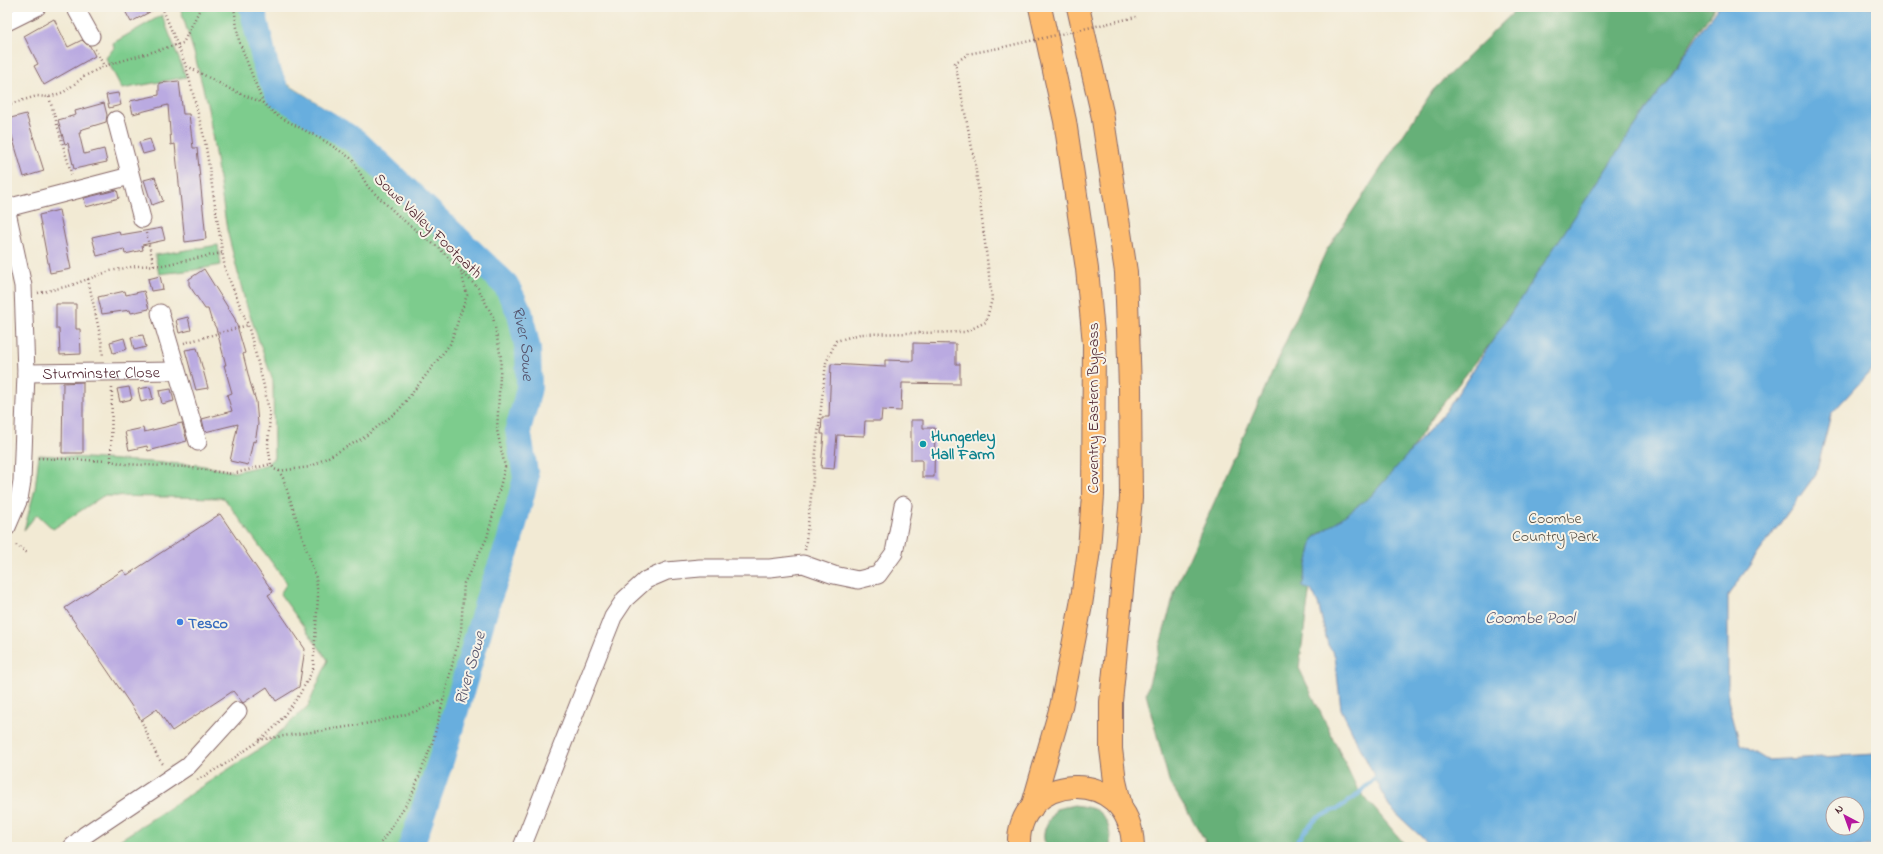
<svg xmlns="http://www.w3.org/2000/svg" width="1883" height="854" viewBox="0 0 1883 854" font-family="'Indie Flower',sans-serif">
  <rect width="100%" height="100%" fill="#f7f3e8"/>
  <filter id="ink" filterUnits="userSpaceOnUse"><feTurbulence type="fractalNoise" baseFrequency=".025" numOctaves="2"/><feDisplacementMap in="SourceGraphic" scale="8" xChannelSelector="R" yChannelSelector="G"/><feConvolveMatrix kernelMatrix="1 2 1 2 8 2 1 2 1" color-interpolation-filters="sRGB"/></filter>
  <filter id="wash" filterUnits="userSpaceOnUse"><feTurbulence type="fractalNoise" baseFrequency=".012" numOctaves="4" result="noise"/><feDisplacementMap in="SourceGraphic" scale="16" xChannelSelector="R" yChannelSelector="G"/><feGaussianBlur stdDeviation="0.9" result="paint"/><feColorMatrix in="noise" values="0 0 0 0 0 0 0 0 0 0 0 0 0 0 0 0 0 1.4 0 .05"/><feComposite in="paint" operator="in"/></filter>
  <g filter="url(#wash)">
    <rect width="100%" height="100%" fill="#f2ead4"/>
    <g fill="#7dcc8d" stroke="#64765c">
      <polygon points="180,7 261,7 265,42 281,80 336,115 509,275 525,301 538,359 534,403 526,430 533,450 530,485 519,534 475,684 420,847 109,847 267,744 308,706 328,660 280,594 287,583 224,498 103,496 53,529 37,514 24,530 35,489 39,455 199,465 234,472 265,465 274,458 273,381 245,301 227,230 208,108 195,56"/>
      <polygon points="162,15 186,77 122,89 106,58 114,48 113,43"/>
      <polygon points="218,245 221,265 194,270 159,274 155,255"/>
    </g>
    <g fill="#66b078" stroke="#586852">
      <polygon points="1519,7 1715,7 1515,312 1435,414 1378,500 1317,535 1299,668 1357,788 1407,847 1209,847 1169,781 1146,694 1176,588 1326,251 1433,90"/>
      <path d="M1074 805C1080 806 1090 807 1096 810 1109 818 1111 833 1110 847H1046C1040 831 1048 822 1056 809Z"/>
    </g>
    <path fill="#68aede" stroke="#596684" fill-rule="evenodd" d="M1718 7H1876V365L1831 414 1816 474 1728 595V700L1740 744 1767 760 1876 754V847H1432L1390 808 1341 709 1335 656 1328 645 1318 603 1311 590 1302 587 1313 539 1371 496 1446 411 1626 139ZM1833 804H1857V828H1833Z"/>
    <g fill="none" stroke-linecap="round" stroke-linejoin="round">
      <polyline stroke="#68aede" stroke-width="4.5" points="1293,847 1304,832 1317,818 1337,809 1354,798 1375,778"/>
      <path stroke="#68aede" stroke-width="26" id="s1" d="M252 7 266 67 278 94 355 141 506 285 520 313 528 350 529 387 525 405 518 429 526 478 509 543 489 597 442 757 411 847"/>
    </g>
    <g id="blocks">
      <g fill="#baaae1">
        <polygon points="123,7 159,7 131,22"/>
        <polygon points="54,19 68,47 82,40 86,44 90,46 95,56 44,85 34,66 38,64 24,36"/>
        <polygon points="179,81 183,114 189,114 193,148 197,148 206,239 185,242 175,144 171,145 168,105 133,114 130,101 159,95 159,83"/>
        <polygon points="118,93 121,105 109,108 106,95"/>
        <polygon points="104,103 107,115 106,122 80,130 81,133 79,133 84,154 104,149 107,162 74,169 68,143 65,144 58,120 76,115 75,111"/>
        <polygon points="26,114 44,171 24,177 7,119"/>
        <polygon points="150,139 154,151 143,154 139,142"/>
        <polygon points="155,177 163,201 152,205 144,180"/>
        <polygon points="117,190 119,198 86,207 84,198"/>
        <polygon points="59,210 71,269 50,273 39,215"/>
        <polygon points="162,228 165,240 142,245 143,250 125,254 124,249 97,256 92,237 119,231 120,235"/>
        <polygon points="204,269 235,319 245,353 243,354 250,382 256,401 258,424 255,442 253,441 248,465 230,461 238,424 205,432 202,419 232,411 227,395 232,393 224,365 226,365 216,328 211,319 208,309 205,309 189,285 189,279"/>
        <polygon points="160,276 163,289 151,291 148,279"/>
        <polygon points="125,291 126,295 144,291 149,309 131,313 130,310 102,314 98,297"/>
        <polygon points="56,304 76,304 76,329 80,329 81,354 60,355 59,329 56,329"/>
        <polygon points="188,317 191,330 179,333 176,320"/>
        <polygon points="143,335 146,347 134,350 131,337"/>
        <polygon points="124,338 127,349 113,353 110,342"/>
        <polygon points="913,343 956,344 956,364 960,364 960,384 902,383 901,411 882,410 881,421 865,421 864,436 837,435 834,469 821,468 824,434 821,434 822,417 829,417 831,364 885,367 885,360 913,361"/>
        <polygon points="197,348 208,388 196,390 185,350"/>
        <polygon points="83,382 83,453 62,453 63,383"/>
        <polygon points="129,387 132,399 120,402 117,389"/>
        <polygon points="150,387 153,399 141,402 138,389"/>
        <polygon points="171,389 174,401 162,404 159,391"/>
        <polygon points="911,420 923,420 923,428 935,428 934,477 922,477 922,460 911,460"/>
        <polygon points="182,423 187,441 148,451 147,446 129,450 125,432 143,428 144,432"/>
        <polygon points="220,514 273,592 268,595 305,649 299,687 276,701 267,687 243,703 233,691 172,731 157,709 141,720 65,608 123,570 127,575"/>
      </g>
    </g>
  </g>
  <g filter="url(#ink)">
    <use href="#blocks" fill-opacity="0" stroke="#856666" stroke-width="1"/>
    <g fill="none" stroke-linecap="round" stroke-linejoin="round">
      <defs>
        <g id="minor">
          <polyline points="75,7 91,36"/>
          <polyline points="7,22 37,7"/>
          <polyline points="116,120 142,219"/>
          <polyline points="7,208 130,176"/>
          <polyline points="7,212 23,286 26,373 22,481 19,499 7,527"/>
          <polyline points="160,313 198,442"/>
          <path id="s2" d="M26 373 176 371"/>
          <polyline points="72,847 85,835 188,766 238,711"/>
          <polyline points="522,847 613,617 625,599 646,580 667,571 700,568 770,568 803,564 834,575 858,580 878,575 894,553 903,505"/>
        </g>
        <g id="highway">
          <polyline points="1078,7 1102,113 1126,272 1130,388 1131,498 1111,702 1111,749 1115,781 1121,807"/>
          <polyline points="1032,808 1061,707 1081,605 1089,550 1093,495 1094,344 1087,269 1065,121 1040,7"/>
          <path d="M1019 847C1015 772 1131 762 1133 847"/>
        </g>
      </defs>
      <use href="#minor" stroke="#856666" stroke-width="19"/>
      <use href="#highway" stroke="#856666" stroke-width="24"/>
      <g stroke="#856666" stroke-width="2.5" stroke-dasharray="1 3" stroke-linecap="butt">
        <polyline points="162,7 186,66 205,141 225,269 248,325 263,382 270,415 268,445 271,464 274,469 279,471 283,478 316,578 318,597 313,670 298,697 276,726 259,741 227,763 197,780"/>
        <polyline points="234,7 239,41 263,103 276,115 325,141 352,159 368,187 403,220 441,250 478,288 493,317 501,358 497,430 505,467 487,538 464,583 461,630 433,741 411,797 378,847"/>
        <polyline points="95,49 104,66"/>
        <polyline points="187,66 232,90 263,103"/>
        <polyline points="49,97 72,176"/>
        <polyline points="7,105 37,96 49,97 64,92 85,76 104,66 183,43 201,7"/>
        <polyline points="146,233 154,265"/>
        <polyline points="88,279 102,344 103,357"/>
        <polyline points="38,293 69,286 110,271 136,266 163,265 222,253"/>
        <polyline points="184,343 248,325"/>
        <polyline points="38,458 111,461 124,464 186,467 232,474 271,464"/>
        <polyline points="111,461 112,386"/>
        <polyline points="279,471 310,467 363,438 399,410 450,344 467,295 461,272"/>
        <polyline points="16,545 29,554"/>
        <polyline points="805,550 826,363 836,341 860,334 965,332 986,322 992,299 975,163 955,63 968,54 999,48"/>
        <polyline points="141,720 158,758 164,765"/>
        <path d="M259 740C319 729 388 727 443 700"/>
      </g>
      <use href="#minor" stroke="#fff" stroke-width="17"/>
      <use href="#highway" stroke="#fdbc70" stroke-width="22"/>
      <polyline stroke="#856666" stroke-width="2.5" stroke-dasharray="1 3" stroke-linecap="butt" points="999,48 1136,17"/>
    </g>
  </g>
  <circle fill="#0f9aa8" stroke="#f7f3e8" stroke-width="1.5" cx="923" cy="444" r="4"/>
  <circle fill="#3f7fe0" stroke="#f7f3e8" stroke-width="1.5" cx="180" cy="622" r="4"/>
  <g text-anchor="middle" stroke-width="4" stroke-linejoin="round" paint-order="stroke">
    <g font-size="16" fill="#4a1f2b" stroke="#f7f3e8">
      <text transform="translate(429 225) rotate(44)" y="6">Sowe Valley Footpath</text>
      <text dy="6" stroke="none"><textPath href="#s2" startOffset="75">Sturminster Close</textPath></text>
      <text transform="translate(1092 408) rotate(-90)" y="6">Coventry Eastern Bypass</text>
    </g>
    <g font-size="16" font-weight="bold" fill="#0d838f" stroke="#f7f3e8" text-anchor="start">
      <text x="931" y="441">Hungerley<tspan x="931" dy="18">Hall Farm</tspan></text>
    </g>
    <g font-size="16" fill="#595348" stroke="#f7f3e8">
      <text x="1555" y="523">Coombe<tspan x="1555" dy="18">Country Park</tspan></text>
    </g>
    <g font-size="16" font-weight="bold" fill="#366cbe" stroke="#f7f3e8" text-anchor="start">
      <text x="188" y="628">Tesco</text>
    </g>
    <g font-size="17" font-style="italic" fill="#54516a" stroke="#f7f3e8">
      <text dy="6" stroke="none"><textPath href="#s1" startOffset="452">River Sowe</textPath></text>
      <text x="1530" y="623">Coombe Pool</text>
      <text transform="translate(469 668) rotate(-74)" y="6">River Sowe</text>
    </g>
  </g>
  <rect width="1883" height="854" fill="none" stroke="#f7f3e8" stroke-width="24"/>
  <g transform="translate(1845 816) rotate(319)"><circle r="19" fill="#f7f3e8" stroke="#b29e9c"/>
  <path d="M0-3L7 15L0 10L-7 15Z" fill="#b5179e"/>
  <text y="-6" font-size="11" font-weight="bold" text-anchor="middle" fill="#4a1f2b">N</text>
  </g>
</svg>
